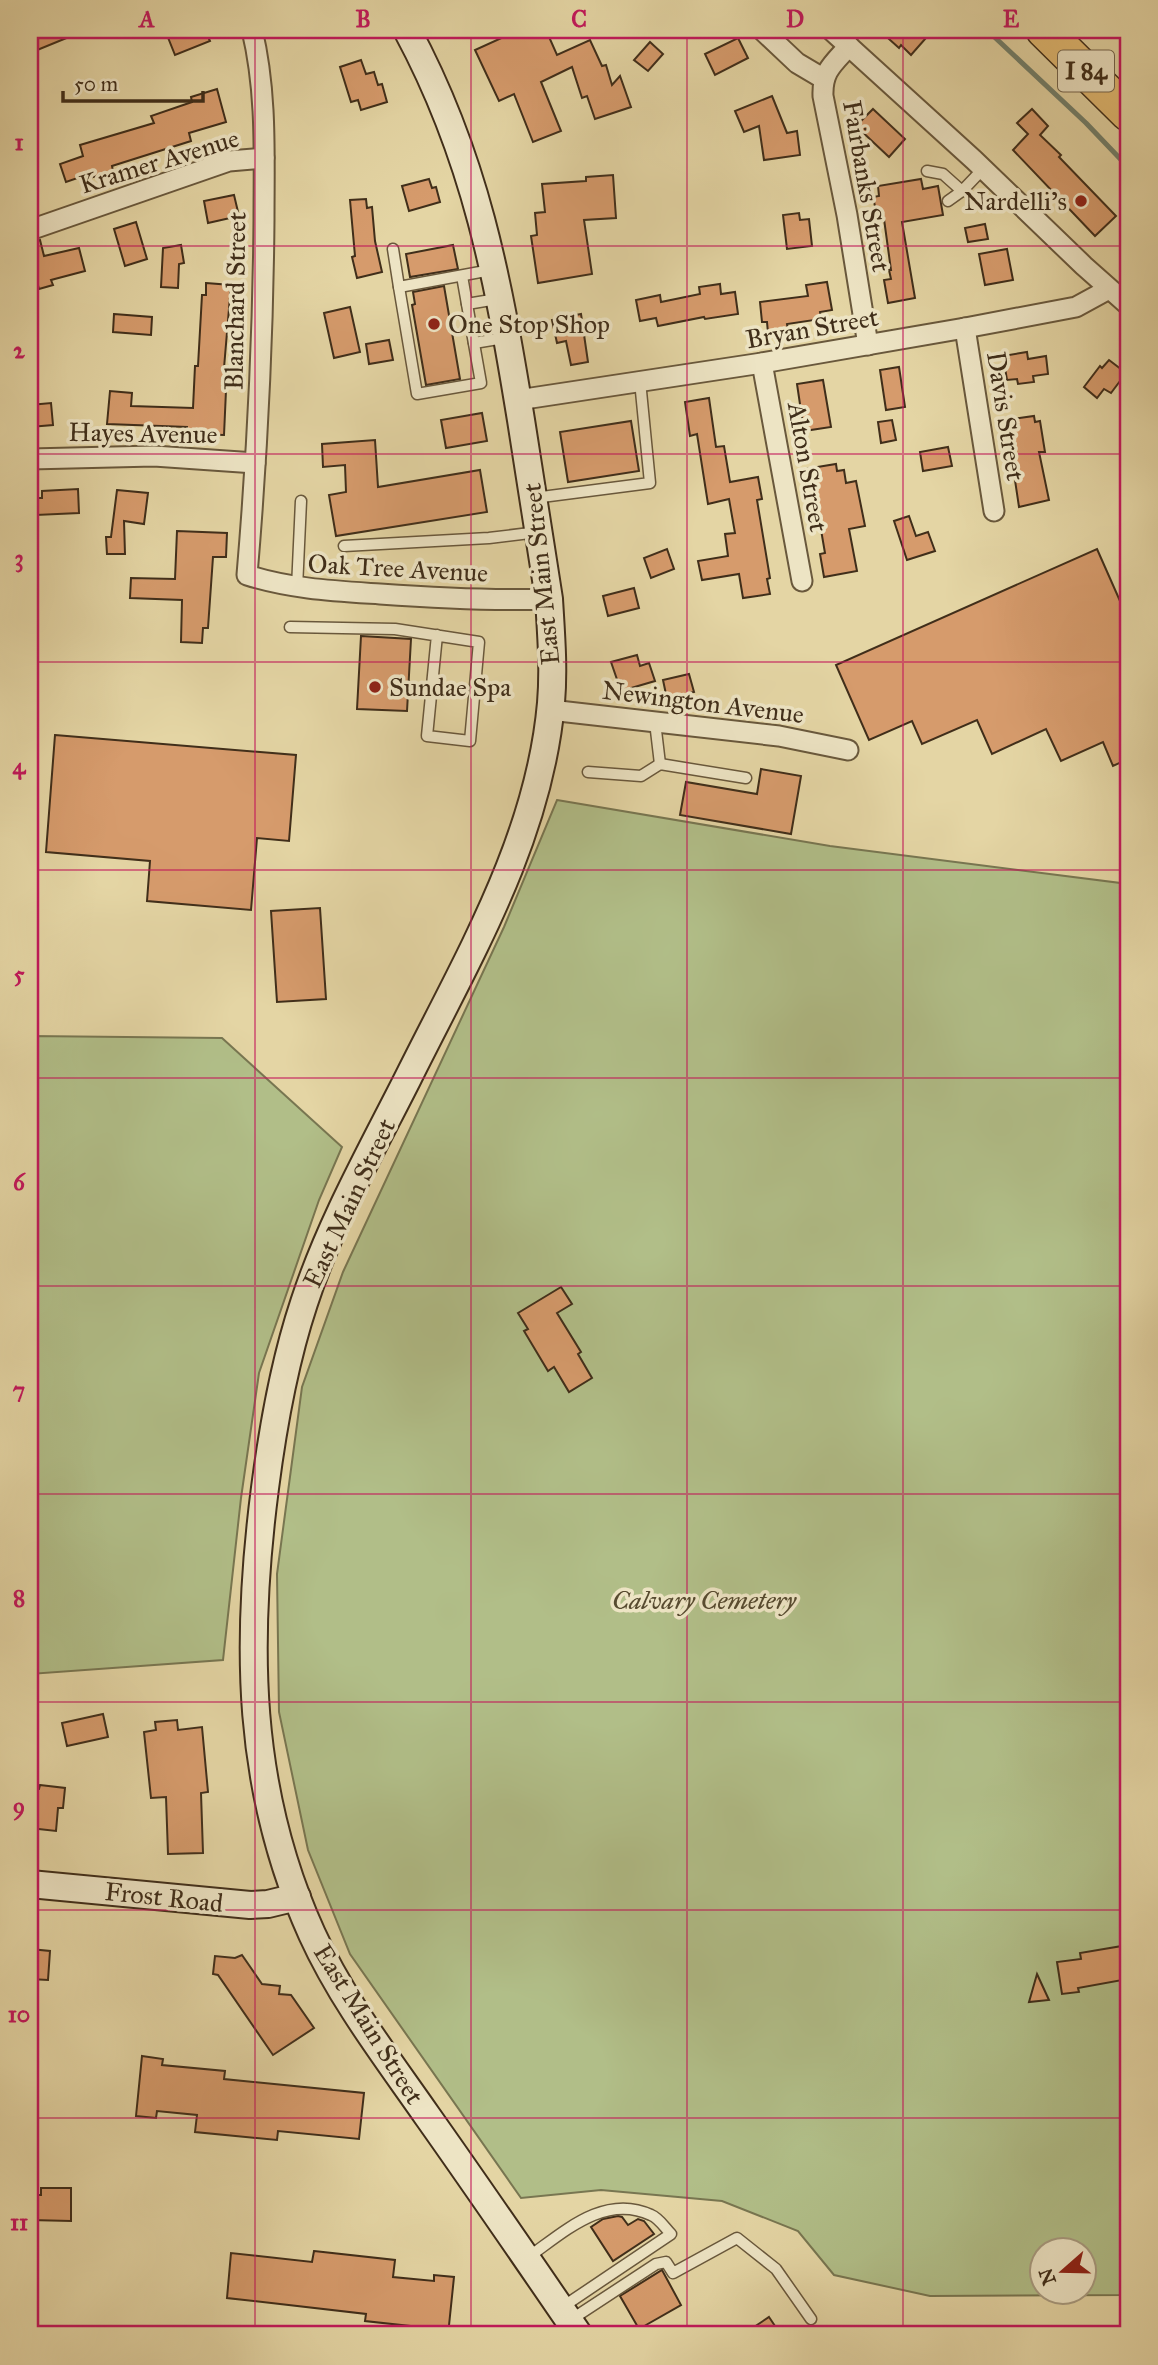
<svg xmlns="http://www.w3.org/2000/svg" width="1158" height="2365" viewBox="0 0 1158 2365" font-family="'IM FELL Great Primer',serif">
  <rect width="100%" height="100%" fill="#e4d5a4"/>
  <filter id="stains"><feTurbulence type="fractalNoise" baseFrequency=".00286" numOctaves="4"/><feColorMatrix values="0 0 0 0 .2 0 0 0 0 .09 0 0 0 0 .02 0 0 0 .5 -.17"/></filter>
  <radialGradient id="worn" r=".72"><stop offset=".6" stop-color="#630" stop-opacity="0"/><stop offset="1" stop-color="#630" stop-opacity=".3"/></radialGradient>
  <g fill="#b1be88" stroke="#787651" stroke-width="2" fill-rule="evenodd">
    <path d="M557 800 830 846 1128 884V2295L930 2296 834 2275 798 2231 722 2201 601 2190 521 2198 350 1954 308 1850 279 1712 277 1574 302 1387 343 1272 504 927ZM1042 2250H1084V2292H1042Z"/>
    <polygon points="30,1036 222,1038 342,1147 319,1200 259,1373 241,1498 223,1660 30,1674"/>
  </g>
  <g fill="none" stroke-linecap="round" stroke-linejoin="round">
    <polyline stroke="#73816d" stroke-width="5" points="987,30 1086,123 1128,167"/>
  </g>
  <g fill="#d69b6c" stroke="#402e1a" stroke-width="2">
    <polygon points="30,30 86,30 30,53"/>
    <polygon points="165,30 205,30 210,41 175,55"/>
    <polygon points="519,30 546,30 557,55 590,40 602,66 606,65 612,85 620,76 631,107 595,119 587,96 582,98 572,67 541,82 561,131 533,142 514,94 499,101 475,50"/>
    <polygon points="879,30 933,30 911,55 901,45 899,48"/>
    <polygon points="738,38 748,58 715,75 705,54"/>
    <polygon points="650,42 663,54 648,71 634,60"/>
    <polygon points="361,60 366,74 374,72 378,85 382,84 387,102 361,110 358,100 351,102 340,67"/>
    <polygon points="217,89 226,122 189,133 191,141 112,166 113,171 90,178 89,174 66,182 60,164 83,156 80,145 154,123 151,116 192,102 191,97"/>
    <polygon points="772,96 787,133 797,131 800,155 764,160 759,126 744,132 735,111"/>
    <polygon points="873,109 905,139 889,157 856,126"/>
    <polygon points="1032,109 1048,126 1040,135 1061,155 1059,157 1116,216 1095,236 1013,150 1028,134 1017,123"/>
    <polygon points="613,175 616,218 584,220 592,274 538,283 531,236 537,235 535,213 545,212 542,184 586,181 586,177"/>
    <polygon points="429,179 432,188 436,187 440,202 409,211 402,186"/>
    <polygon points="921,179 923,189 938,186 943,215 902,222 915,298 888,303 884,280 891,279 889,270 891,270 884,219 881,210 876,211 873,197 879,196 878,186"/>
    <polygon points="234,195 239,216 208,223 204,201"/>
    <polygon points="366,199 367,208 372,207 375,241 382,272 357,278 352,257 355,256 350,200"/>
    <polygon points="799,213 800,220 809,219 812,246 787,249 783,215"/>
    <polygon points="136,222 147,259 125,266 114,229"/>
    <polygon points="985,224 988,239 968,242 965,228"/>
    <polygon points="40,240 44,256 79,248 85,271 51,280 53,285 39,289 36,278 30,280 30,260 32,260 30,243"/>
    <polygon points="181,245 184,263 179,264 178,288 161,287 163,248"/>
    <polygon points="453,245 458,269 410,277 406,254"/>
    <polygon points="1007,249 1013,280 985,285 979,254"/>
    <polygon points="827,282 832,310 820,312 821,319 787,324 788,330 768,333 767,322 762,322 760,302 808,296 806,285"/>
    <polygon points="206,283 231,285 224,368 227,368 224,435 191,434 191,432 187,432 187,427 107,424 110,391 132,393 131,406 193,408 195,366 198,366 202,295 206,295"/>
    <polygon points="720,284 721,294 735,292 738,314 705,319 704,317 658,326 656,318 640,321 636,300 660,295 661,302 700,294 699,287"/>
    <polygon points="444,286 460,379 426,385 412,305 415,304 413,292"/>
    <polygon points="350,307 360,352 334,358 324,313"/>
    <polygon points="114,314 152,317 151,335 113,332"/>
    <polygon points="581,314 588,362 571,365 566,341 557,343 552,320"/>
    <polygon points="389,340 393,360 369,364 366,344"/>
    <polygon points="1027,352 1028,359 1046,356 1048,374 1033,376 1034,382 1018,384 1017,379 1007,380 1003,356"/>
    <polygon points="1109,360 1126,373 1111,393 1104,389 1097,398 1084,387 1100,366 1102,368"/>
    <polygon points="899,367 905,407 886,410 880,370"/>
    <polygon points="823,380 831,427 804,431 797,384"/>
    <polygon points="709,398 716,447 724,446 730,482 758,477 762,499 757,500 770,578 767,579 770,594 743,598 739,574 702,580 698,561 728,556 725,534 735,533 729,499 708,504 697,434 690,436 685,402"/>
    <polygon points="51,403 53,425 30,427 30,405"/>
    <polygon points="482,413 487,441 446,448 441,420"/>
    <polygon points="1034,416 1035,422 1040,421 1045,452 1039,452 1049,500 1019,507 1006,420"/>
    <polygon points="892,420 896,440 881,443 878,422"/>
    <polygon points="631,421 639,471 568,482 560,432"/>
    <polygon points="375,440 378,487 480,470 487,512 336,536 329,495 346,492 345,465 323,467 322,444"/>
    <polygon points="948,447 952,466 923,471 920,452"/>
    <polygon points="836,464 837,471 844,470 846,483 856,481 865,526 849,529 857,571 824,577 820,554 825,553 814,489 809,489 805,469"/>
    <polygon points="78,489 79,513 36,515 36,498 42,498 42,491"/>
    <polygon points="117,490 148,493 144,524 124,521 125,554 107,554 106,537 111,537"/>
    <polygon points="909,516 916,536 928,532 935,551 907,560 894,521"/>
    <polygon points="177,531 227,533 226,557 213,557 208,628 203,628 202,643 181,642 182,600 130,598 131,578 175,579"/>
    <polygon points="667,549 674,569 651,578 644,558"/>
    <polygon points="1097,549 1128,619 1128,759 1113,766 1103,742 1061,761 1046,729 992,754 977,720 922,744 912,721 869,740 836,665"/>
    <polygon points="634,588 639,608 608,616 603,596"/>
    <polygon points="361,636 411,639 407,711 357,709"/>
    <polygon points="637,655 640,666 649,663 655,681 621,691 611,662"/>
    <polygon points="689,674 694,692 688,693 690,698 675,702 673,698 667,699 663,680"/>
    <polygon points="55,735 296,755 289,841 257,838 251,910 147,901 150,861 46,852"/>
    <polygon points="761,769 801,776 791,834 680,815 686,782 757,794"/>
    <polygon points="320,908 326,999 277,1002 271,911"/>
    <polygon points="561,1287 572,1304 557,1313 581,1352 578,1354 592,1378 569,1392 554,1367 548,1371 524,1331 528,1329 518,1313"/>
    <polygon points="103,1714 108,1737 67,1746 62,1723"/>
    <polygon points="177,1720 178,1730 202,1727 208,1792 201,1793 203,1853 168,1854 166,1797 151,1798 144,1732 156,1730 155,1722"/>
    <polygon points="40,1785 65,1788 63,1808 58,1808 56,1831 30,1828 30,1788 39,1789"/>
    <polygon points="1122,1946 1124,1962 1128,1961 1128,1979 1078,1988 1079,1992 1062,1994 1057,1962 1081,1959 1080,1953"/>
    <polygon points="30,1949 50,1951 48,1980 30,1979"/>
    <polygon points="242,1955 262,1984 280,1986 279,1994 291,1995 314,2028 273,2055 218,1975 213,1974 215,1956 235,1958"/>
    <polygon points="1037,1974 1049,2000 1029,2002"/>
    <polygon points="142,2056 163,2059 162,2065 225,2071 224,2079 364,2093 359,2139 278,2131 277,2140 195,2132 197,2115 157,2111 156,2118 136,2116"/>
    <polygon points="41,2188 71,2188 71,2221 30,2220 30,2195 41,2195"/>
    <polygon points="618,2216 622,2217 628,2225 638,2219 644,2221 654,2234 613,2261 591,2227 603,2219"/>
    <polygon points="314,2251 395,2260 393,2277 434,2281 434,2275 454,2277 448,2335 427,2334 428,2328 365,2321 366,2314 227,2298 231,2253 312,2262"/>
    <polygon points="662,2270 681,2305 639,2329 620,2296"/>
    <polygon points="769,2317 781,2335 742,2335"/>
  </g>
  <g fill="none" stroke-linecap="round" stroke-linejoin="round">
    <defs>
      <g id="service">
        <polyline points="927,171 943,174 962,191 983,169"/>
        <polyline points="948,201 962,191"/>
        <polyline points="393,249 399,287 491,270"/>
        <polyline points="399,287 417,394 481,383 462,276"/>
        <polyline points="467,304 497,299"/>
        <polyline points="474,343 504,338"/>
        <polyline points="534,498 650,483 640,381"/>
        <polyline points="344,546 489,538 538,532"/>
        <polyline points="297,588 301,501"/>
        <polyline points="290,627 395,629 479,642 470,741 427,736 437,635"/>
        <polyline points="655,722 660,764"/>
        <polyline points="588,772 641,776 660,764 746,778"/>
        <path d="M527 2258C563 2233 604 2193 651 2215 659 2218 665 2228 671 2234L561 2308"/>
        <polyline points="569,2321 656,2264 666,2262 673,2273 737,2238 776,2269 811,2319"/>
      </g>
      <g id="minor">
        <path d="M252 30C267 92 264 156 264 220 263 339 257 457 247 575 291 589 335 591 380 594 436 598 492 601 549 599"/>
        <polyline points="762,30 797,63 824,79"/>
        <polyline points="831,30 974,160 1084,266 1128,305"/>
        <path d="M849 46C833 64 822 71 823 96L847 215 868 345"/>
        <polyline points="30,230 229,161 264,158"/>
        <polyline points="965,328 994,511"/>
        <polyline points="762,363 802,581"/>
        <polyline points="518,400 762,363 965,328 1076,307 1109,289"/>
        <polyline points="30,459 154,456 255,463"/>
        <polyline points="550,710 779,736 848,750"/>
      </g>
      <g id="secondary">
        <path d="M407 30C476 158 498 279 521 420 530 480 540 539 549 599 551 633 554 668 551 703 539 840 467 959 407 1080 370 1153 329 1226 304 1303 284 1363 273 1426 265 1488 245 1642 246 1789 312 1934 342 2000 387 2058 428 2117 479 2189 529 2262 579 2335"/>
        <polyline points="30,1884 250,1905 268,1904 297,1897"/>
      </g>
      <polyline id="motorway" points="1044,30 1128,113"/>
    </defs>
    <use href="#service" stroke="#69583c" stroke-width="13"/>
    <use href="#minor" stroke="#69583c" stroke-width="23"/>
    <use href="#secondary" stroke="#402e1a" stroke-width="30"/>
    <use href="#motorway" stroke="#402e1a" stroke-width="38"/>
    <use href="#service" stroke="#ede4c4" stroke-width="10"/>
    <use href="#minor" stroke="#ede4c4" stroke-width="19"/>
    <use href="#secondary" stroke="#ede4c4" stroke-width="26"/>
    <use href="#motorway" stroke="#e2ba72" stroke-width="35"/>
  </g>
  <path fill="none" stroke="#c2185b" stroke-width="2" stroke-opacity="0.55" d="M255 30V2335M471 30V2335M687 30V2335M903 30V2335M30 246H1128M30 454H1128M30 662H1128M30 870H1128M30 1078H1128M30 1286H1128M30 1494H1128M30 1702H1128M30 1910H1128M30 2118H1128"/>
  <g fill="#8f2418" stroke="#ede4c4" stroke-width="2.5">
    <circle cx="1081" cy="201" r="7"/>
    <circle cx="434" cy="324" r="7"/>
    <circle cx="375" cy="687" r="7"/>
  </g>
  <g text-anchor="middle" stroke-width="7" stroke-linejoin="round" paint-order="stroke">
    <rect fill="#ede4c4" stroke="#74654d" stroke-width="2" x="1058" y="50.5" width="56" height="41" rx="5"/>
    <g font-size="24" font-weight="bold" fill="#402e1a">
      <text x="1086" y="79">I 84</text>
    </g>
    <g font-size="26" fill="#402e1a" stroke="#ede4c4">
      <text transform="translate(159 161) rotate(-17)" y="9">Kramer Avenue</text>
      <text transform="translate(867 186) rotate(80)" y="9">Fairbanks Street</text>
      <text transform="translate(235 301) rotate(-89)" y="9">Blanchard Street</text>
      <text transform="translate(812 328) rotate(-10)" y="9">Bryan Street</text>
      <text transform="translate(1006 416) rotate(81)" y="9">Davis Street</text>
      <text transform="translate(143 433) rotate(1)" y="9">Hayes Avenue</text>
      <text transform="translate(808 467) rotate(80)" y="9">Alton Street</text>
      <text transform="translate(398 568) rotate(3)" y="9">Oak Tree Avenue</text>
      <text transform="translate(541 574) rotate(-96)" y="9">East Main Street</text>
      <text transform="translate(703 702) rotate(7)" y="9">Newington Avenue</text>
      <text transform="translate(349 1203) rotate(-65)" y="9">East Main Street</text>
      <text transform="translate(164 1897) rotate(6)" y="9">Frost Road</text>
      <text transform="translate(369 2024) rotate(58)" y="9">East Main Street</text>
    </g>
    <g font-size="26" fill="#402e1a" stroke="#ede4c4" text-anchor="start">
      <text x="1067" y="210" text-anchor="end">Nardelli's</text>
      <text x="448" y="333">One Stop Shop</text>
      <text x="389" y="696">Sundae Spa</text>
    </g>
    <g font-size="26" font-style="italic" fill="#574b30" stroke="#ede4c4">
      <text x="704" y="1609">Calvary Cemetery</text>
    </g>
  </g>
  <rect width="1158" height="2365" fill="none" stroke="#e4d5a4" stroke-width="77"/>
  <g transform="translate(1063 2271) rotate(250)"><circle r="33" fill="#ede4c4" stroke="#a89b80" stroke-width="2"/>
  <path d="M0-5L12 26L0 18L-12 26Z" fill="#8f2418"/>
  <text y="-10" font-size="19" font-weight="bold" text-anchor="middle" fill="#402e1a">N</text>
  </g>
  <path d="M63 91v10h140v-10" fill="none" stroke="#402e1a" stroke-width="3.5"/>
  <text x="74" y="91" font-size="21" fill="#402e1a" stroke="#ede4c4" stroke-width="5" paint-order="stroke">50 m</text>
  <rect x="38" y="38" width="1082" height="2288" fill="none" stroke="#c2185b" stroke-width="2.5"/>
  <g font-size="23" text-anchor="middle" font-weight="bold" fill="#c2185b">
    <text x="147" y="27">A</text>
    <text x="363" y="27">B</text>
    <text x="579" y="27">C</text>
    <text x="795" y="27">D</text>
    <text x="1011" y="27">E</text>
    <text x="19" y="150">1</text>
    <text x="19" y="358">2</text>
    <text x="19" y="566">3</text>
    <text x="19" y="774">4</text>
    <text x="19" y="982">5</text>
    <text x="19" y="1190">6</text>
    <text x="19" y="1398">7</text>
    <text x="19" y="1606">8</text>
    <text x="19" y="1814">9</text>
    <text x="19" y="2022">10</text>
    <text x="19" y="2230">11</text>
  </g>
  <rect width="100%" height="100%" filter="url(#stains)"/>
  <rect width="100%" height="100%" fill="url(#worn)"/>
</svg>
